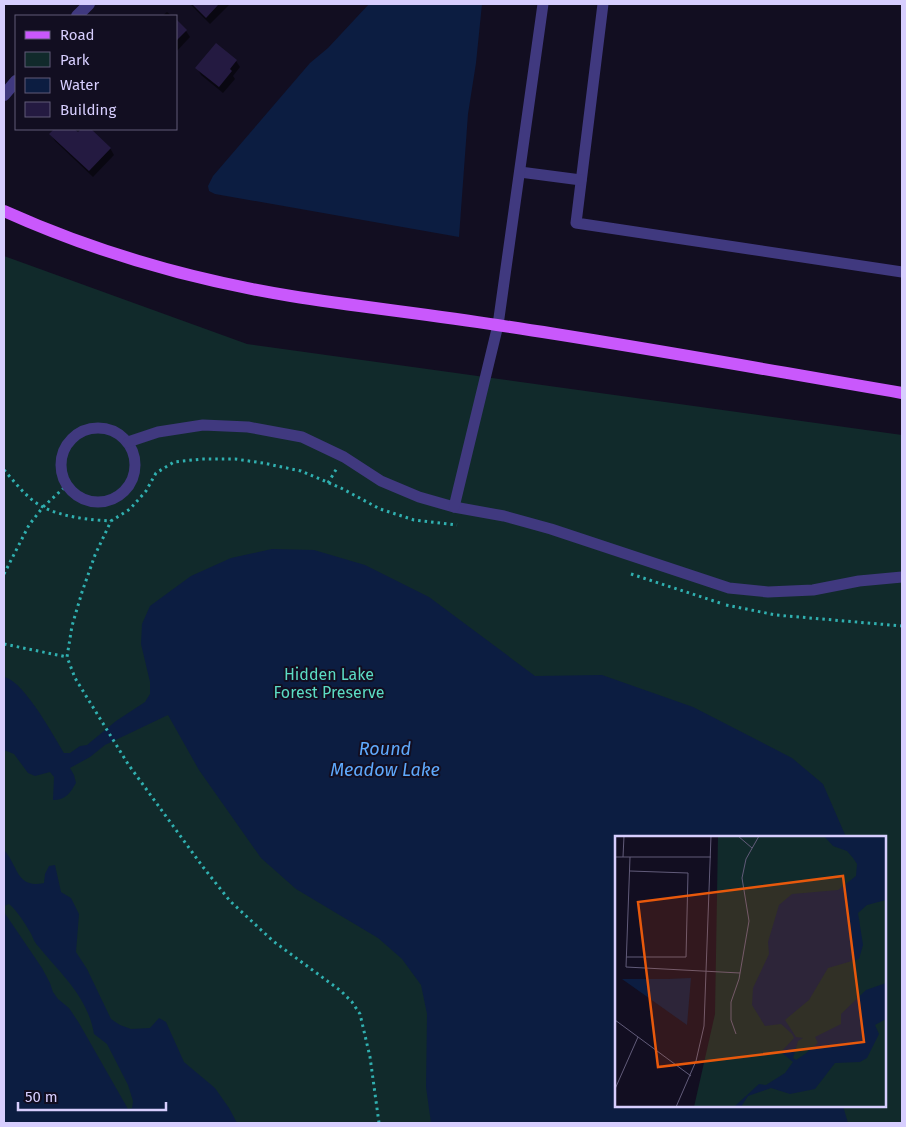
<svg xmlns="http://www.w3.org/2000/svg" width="906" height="1127" viewBox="0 0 906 1127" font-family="'Fira Sans',sans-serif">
  <rect width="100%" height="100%" fill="#120e21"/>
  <path fill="#112a2b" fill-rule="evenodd" d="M4 256 247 344 902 435V1123H4ZM616 837H885V1106H616Z"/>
  <g fill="#0c1d41">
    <polygon points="369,4 482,4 476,63 468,114 459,237 215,194 209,191 208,186 213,176 310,63 328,48"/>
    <path d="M272 549 314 550 365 565 429 597 535 676 602 675 693 707 792 758 823 784 846 837H616V1106H843L848 1123H431L426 1087 427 1014 421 985 402 959 378 938 296 889 261 858 199 770 168 715 105 745 90 757 70 768 74 775 76 783C70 793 66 800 53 800L54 777 50 772 35 776 28 773 14 754 4 750V677C23 680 54 736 64 753H70L80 746 87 745 116 721 145 702 150 694V682L141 644 142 624 150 606 191 576 231 558Z"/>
    <path d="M4 850C18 865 16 889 44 883L45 874 49 866 55 865 61 892 71 898 79 914 76 952 87 969 111 1019 120 1025 131 1029 150 1028 159 1018 166 1022 184 1062 215 1088 229 1108 237 1123H4V912L42 968 50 983 53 992 58 999 69 1008 79 1023 128 1109 132 1108 133 1101 128 1085 107 1044 94 1034C88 997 60 973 38 946 34 942 33 937 30 932 24 922 18 912 9 904L4 906Z"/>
  </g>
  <g fill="#0007">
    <polygon points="190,4 230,4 210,24"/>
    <polygon points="167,12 172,16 162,16"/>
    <polygon points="176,21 186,31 190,37 176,52"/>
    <polygon points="236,61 240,67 233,76 235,79 223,93 201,75 197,68"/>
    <polygon points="56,129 72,129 78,134 83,129 89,129 110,148 114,155 93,177 55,141 51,134"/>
  </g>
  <g fill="#241a41">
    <polygon points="192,4 219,4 206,18"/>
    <polygon points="176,19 187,30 176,41"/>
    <polygon points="216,43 237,60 230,69 232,71 219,87 195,68"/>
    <polygon points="54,129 74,129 78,132 81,129 91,129 111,148 89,171 49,134"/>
  </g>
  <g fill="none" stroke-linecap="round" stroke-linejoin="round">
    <g stroke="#30b0b0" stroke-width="3" stroke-dasharray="2.5 4" stroke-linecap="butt">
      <path d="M4 470C15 482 27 499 43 507 62 517 90 520 111 521"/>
      <polyline points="328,483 337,468"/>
      <polyline points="4,574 29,525 43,507 67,485"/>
      <polyline points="631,574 720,603"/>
      <polyline points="726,605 776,615 902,626"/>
      <polyline points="4,644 67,657"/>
      <polyline points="379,1123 370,1057 360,1014 352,1002 341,991 273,941 230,901 203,867 128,764 75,678 67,657 72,626 82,592 95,555 111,521 130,509 146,491 156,473 174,462 202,459 235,459 263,463 301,471 341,488 380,509 414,520 457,525"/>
    </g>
    <g stroke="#40397f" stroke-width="11">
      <polyline points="603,4 576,223 902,272"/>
      <polyline points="520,172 581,180"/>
      <circle cx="98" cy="465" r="37"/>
      <polyline points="128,442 158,432 203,425 248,427 302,437 344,457 381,481 419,497 454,507 504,516 551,529 729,588 768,592 813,590 859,581 902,577"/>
      <polyline points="454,507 498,325 543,4"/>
    </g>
    <g stroke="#40397f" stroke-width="12">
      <polyline points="77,16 89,4"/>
      <polyline points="4,95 16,81"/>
    </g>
    <path stroke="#c958fc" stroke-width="12" d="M4 211C95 252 193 280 291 296 359 307 428 314 497 325 632 345 767 370 902 393"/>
  </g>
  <g text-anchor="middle" stroke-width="4" stroke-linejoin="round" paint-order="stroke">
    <g font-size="16" fill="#5cdcc4" stroke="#120e21">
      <text x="329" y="680">Hidden Lake<tspan x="329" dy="18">Forest Preserve</tspan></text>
    </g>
    <g font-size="18" font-style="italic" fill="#5fa9fc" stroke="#120e21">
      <text x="385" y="755">Round<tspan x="385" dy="21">Meadow Lake</tspan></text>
    </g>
  </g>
  <g transform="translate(615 836)">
    <rect width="271" height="271" fill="#120e21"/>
    <path d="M103 0H271V271H79L100 178Z" fill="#112a2b"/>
    <path d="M209 0H271V64L252 69 243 77 248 109 244 123 213 132 194 164 170 184 181 201 188 202 183 205 178 222 181 224 190 218 203 207 200 201 226 188V178L251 154 271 147V183L260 189 264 198 252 222 245 226 220 227 200 253 175 258 156 252 133 260 126 271H119L144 248 151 249 170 237 178 226 166 216 179 202 177 198 166 188 150 190 137 169 138 152 154 118 153 106 164 69 177 58 223 54 241 40 242 28 238 22 232 15 218 10ZM76 142 72 189 7 143H53Z" fill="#0c1d41"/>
    <path fill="none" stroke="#615b79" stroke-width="1" d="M123 0 137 12M0 21H96M8 21 9 0M15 21 11 131 125 137M11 121H71L73 37 15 35M0 184 76 240M121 198 116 184V166L124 143 134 85 127 42 131 23 144 0M0 253 23 201M61 271 81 225 89 190 96 0"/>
    <path fill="#e8590c" fill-opacity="0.15" stroke="#e8590c" stroke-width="2.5" d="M228 40 249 206 43 231 23 66Z"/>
    <rect width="271" height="271" fill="none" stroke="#d7cefe" stroke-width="2.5"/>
  </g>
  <rect width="906" height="1127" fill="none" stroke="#d7cefe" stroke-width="10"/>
  <rect x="15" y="15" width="162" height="115" fill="#120e21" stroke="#615b79"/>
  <rect x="25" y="31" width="25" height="8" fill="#c958fc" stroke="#615b79"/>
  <text x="60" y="40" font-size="15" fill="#d7cefe">Road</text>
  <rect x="25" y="52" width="25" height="15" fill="#112a2b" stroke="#615b79"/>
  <text x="60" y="65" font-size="15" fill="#d7cefe">Park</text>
  <rect x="25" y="78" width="25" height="15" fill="#0c1d41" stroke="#615b79"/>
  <text x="60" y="90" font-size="15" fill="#d7cefe">Water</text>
  <rect x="25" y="102" width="25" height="15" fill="#241a41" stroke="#615b79"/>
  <text x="60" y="115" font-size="15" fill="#d7cefe">Building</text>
  <path d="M18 1102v8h148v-8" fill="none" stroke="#d7cefe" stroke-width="2.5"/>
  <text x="25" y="1102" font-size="15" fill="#d7cefe" stroke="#120e21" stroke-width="4" paint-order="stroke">50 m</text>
</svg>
